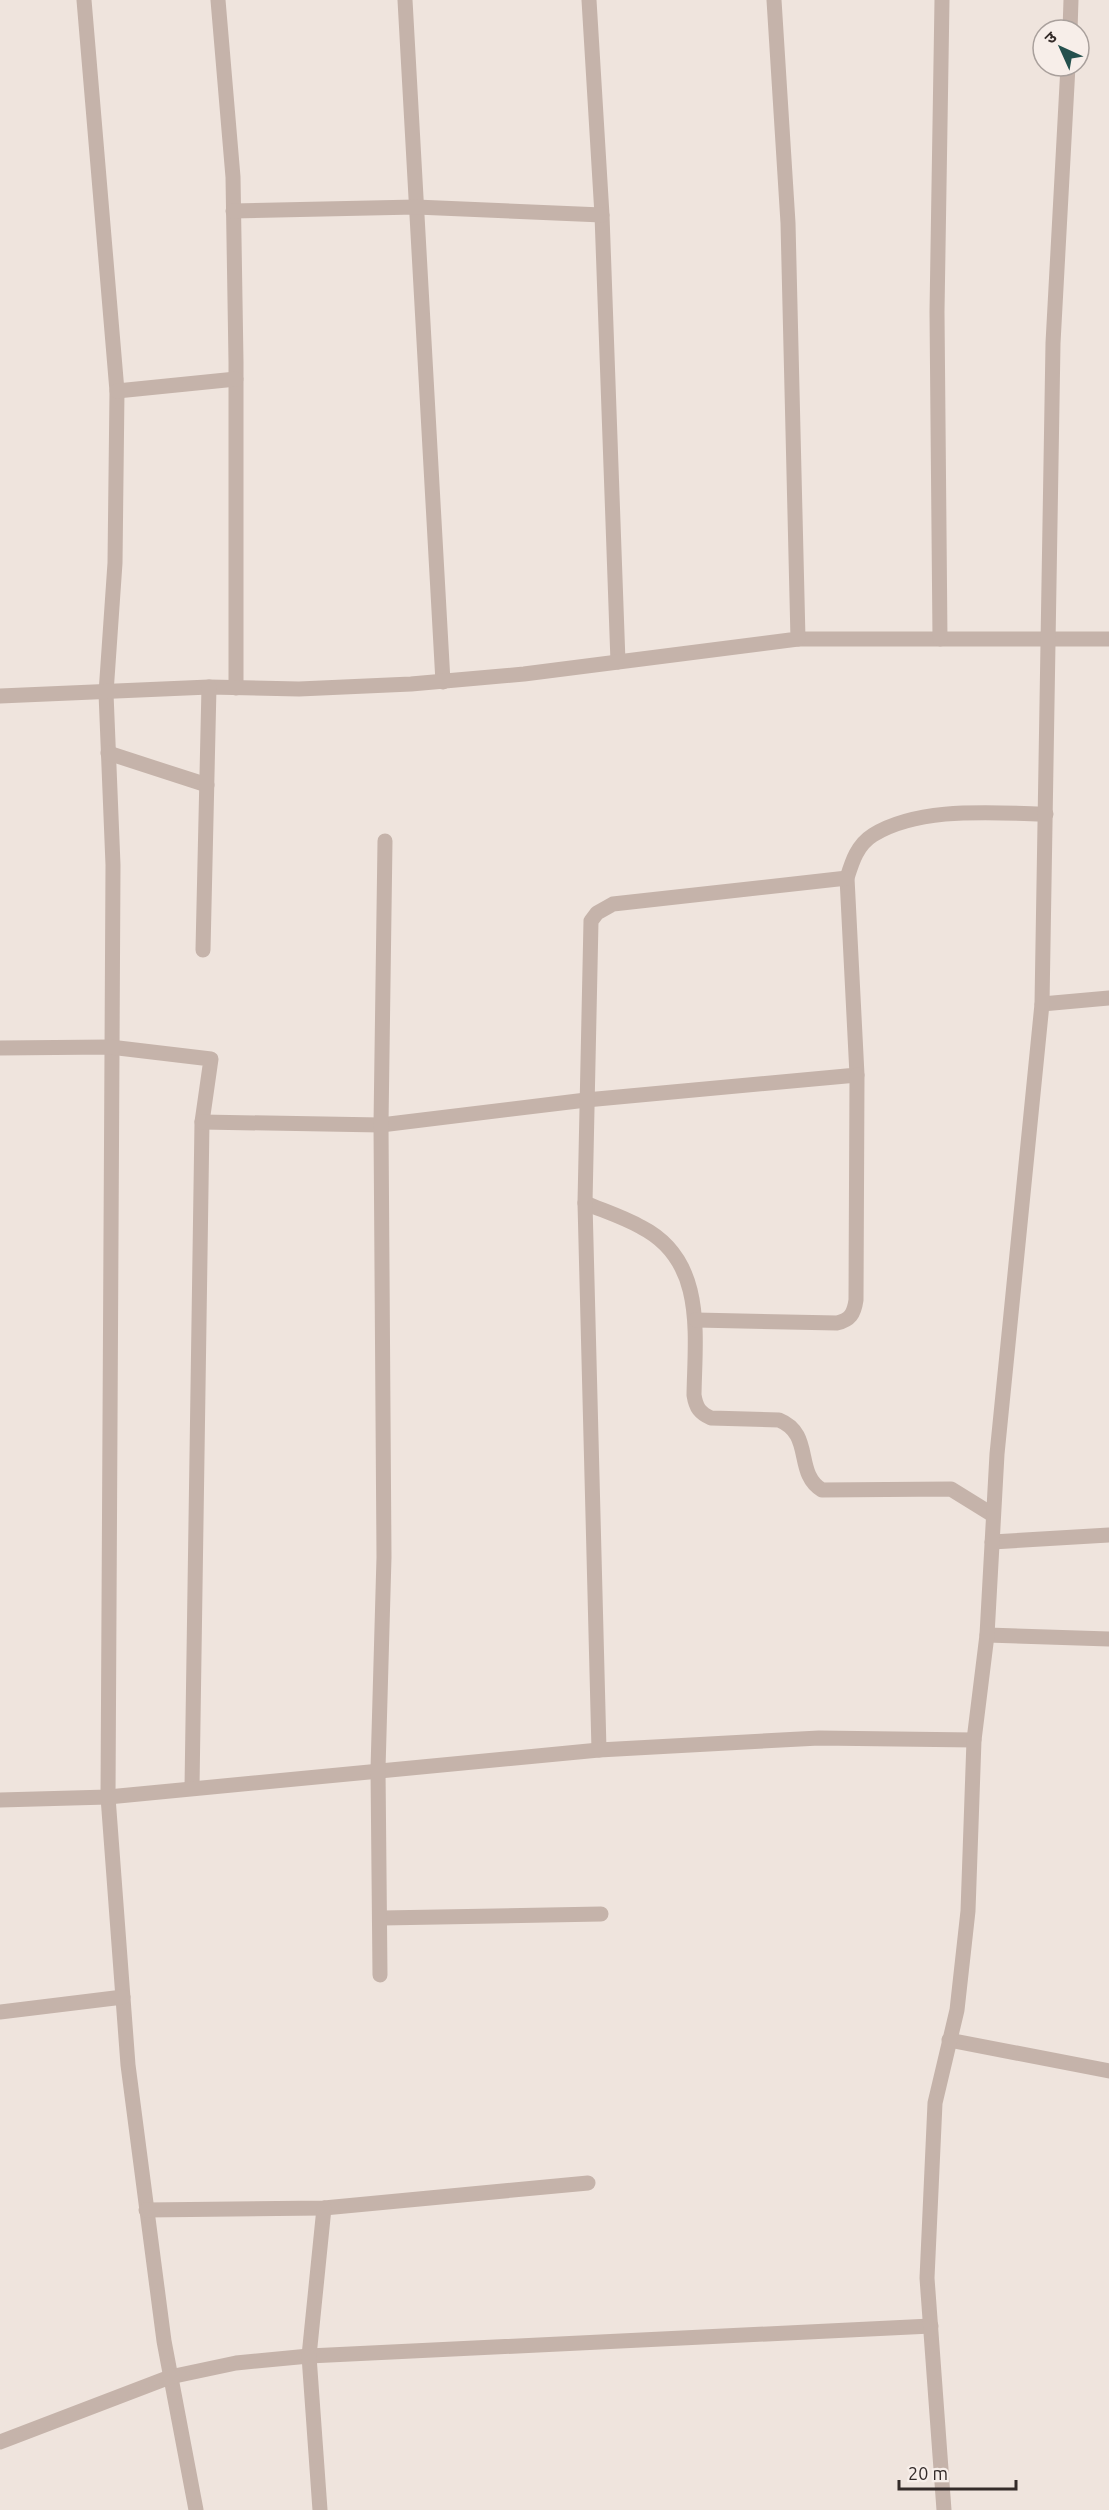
<svg xmlns="http://www.w3.org/2000/svg" width="1109" height="2510" viewBox="0 0 1109 2510" font-family="Ubuntu,'Noto Sans Devanagari',sans-serif">
  <rect width="100%" height="100%" fill="#efe4dd"/>
  <g fill="none" stroke-linecap="round" stroke-linejoin="round">
    <g stroke="#c5b3aa" stroke-width="15">
      <polyline points="84,0 117,391 115,563 106,693 113,865 108,1797 128,2065 164,2341 196,2510"/>
      <polyline points="218,0 233,177 236,362 236,688"/>
      <polyline points="405,0 443,682"/>
      <polyline points="589,0 602,215 618,662"/>
      <polyline points="1070,30 1071,0"/>
      <polyline points="233,211 416,207 602,215"/>
      <polyline points="117,391 236,379"/>
      <polyline points="798,639 1109,639"/>
      <polyline points="940,639 937,312 942,0"/>
      <polyline points="0,696 209,687 299,689 411,684 524,674 798,639 788,223 774,0"/>
      <polyline points="108,753 207,785"/>
      <polyline points="203,950 209,687"/>
      <polyline points="1042,1004 1109,998"/>
      <polyline points="0,1048 110,1047 211,1059 202,1122 192,1788"/>
      <path d="M202 1122 381 1125 586 1100 857 1075 847 878C852 862 857 845 873 835 920 806 993 813 1046 814"/>
      <path d="M585 1203C604 1211 623 1217 641 1227 706 1260 695 1334 694 1395 696 1408 700 1413 711 1418L779 1420C814 1434 794 1473 822 1490L951 1489 993 1515"/>
      <path d="M696 1320 837 1323C850 1320 854 1314 856 1300L857 1075"/>
      <polyline points="992,1542 1109,1535"/>
      <polyline points="987,1635 1109,1639"/>
      <polyline points="599,1750 585,1203 591,921 597,913 613,904 847,878"/>
      <polyline points="0,1800 108,1797 599,1750 819,1738 974,1740"/>
      <polyline points="382,1918 601,1914"/>
      <polyline points="380,1975 378,1769 384,1557 381,1125 385,841"/>
      <polyline points="0,2012 123,1997"/>
      <polyline points="949,2040 1109,2071"/>
      <polyline points="146,2210 324,2208 588,2183"/>
      <polyline points="0,2442 170,2377 236,2363 309,2356 931,2326"/>
      <polyline points="320,2510 309,2356 324,2208"/>
      <polyline points="944,2510 927,2278 935,2103 957,2010 968,1911 974,1740 987,1635 997,1454 1042,1004 1053,343 1068,66"/>
    </g>
  </g>
  <g transform="translate(1061 48) rotate(315)"><circle r="28" fill="#f7eee9" stroke="#a9a09c" stroke-width="1.5"/>
  <path d="M0-4.5L10 22L0 15L-10 22Z" fill="#24504d"/>
  <text y="-9" font-size="16" font-weight="bold" text-anchor="middle" fill="#342b29">उ</text>
  </g>
  <path d="M899 2480v9h117v-9" fill="none" stroke="#342b29" stroke-width="3"/>
  <text x="908" y="2480" font-size="18" fill="#342b29" stroke="#f7eee9" stroke-width="4.5" paint-order="stroke">20 m</text>
</svg>
